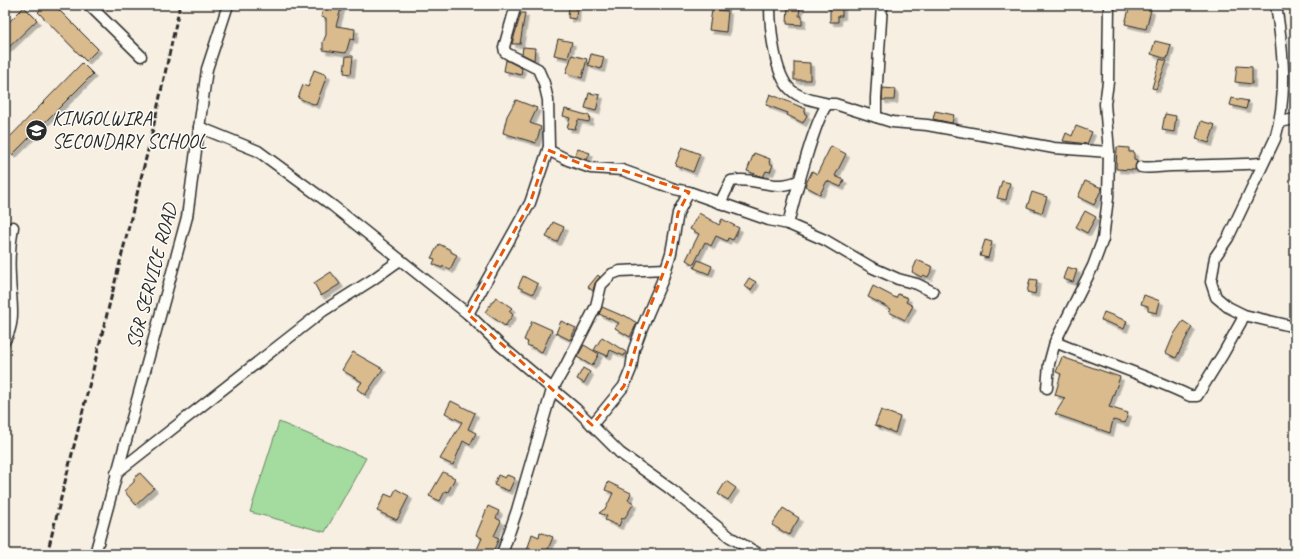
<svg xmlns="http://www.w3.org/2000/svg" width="1300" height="559" viewBox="0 0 1300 559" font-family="Caveat,sans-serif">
  <defs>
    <filter id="shadow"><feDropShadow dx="3.5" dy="3.5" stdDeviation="0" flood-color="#0004"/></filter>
  </defs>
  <rect width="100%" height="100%" fill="#f6efe2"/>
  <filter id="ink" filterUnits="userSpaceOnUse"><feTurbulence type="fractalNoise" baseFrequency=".025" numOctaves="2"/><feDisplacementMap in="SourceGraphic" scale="8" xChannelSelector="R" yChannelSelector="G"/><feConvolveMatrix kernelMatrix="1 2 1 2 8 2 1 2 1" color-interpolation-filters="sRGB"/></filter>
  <g filter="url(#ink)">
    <polygon fill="#a4db9e" stroke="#688364" points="279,422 366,458 325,532 250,512"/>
    <g fill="#dabb8d" stroke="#2b2b2b" filter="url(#shadow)">
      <polygon points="45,5 54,5 98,49 86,61 38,12"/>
      <polygon points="324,5 342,5 336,26 355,29 354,40 350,39 346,53 323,50 323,42 326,35 326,18 321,17"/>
      <polygon points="569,5 577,5 576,19 568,18"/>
      <polygon points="788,5 800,5 799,16 802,16 802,25 787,24"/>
      <polygon points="830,5 842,5 842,16 838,16 838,22 830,22"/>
      <polygon points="1130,5 1151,10 1146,29 1125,24"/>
      <polygon points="24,7 37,20 5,51 5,26"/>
      <polygon points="712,10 728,11 726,32 709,30"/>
      <polygon points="521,13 525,13 520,44 512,44"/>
      <polygon points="558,39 572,42 568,58 554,55"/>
      <polygon points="1155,41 1171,45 1167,59 1151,54"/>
      <polygon points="523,47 535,48 534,60 522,54"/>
      <polygon points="591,54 604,57 601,69 588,65"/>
      <polygon points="572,55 587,59 582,78 566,73"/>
      <polygon points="346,56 353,56 351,74 344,73"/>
      <polygon points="1160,59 1167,61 1156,89 1152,88"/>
      <polygon points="506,60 522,68 521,75 504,71"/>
      <polygon points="794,62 810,63 810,80 794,80"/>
      <polygon points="82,63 93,74 12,155 5,148 5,142"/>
      <polygon points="1237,66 1252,67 1252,84 1235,82"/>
      <polygon points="314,70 327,75 316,105 298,98 303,85 308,87"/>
      <polygon points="883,88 895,89 894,100 882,100"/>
      <polygon points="589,93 600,95 596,111 585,108"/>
      <polygon points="770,94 806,109 804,113 807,115 803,123 787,115 788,113 766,105"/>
      <polygon points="1232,98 1248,101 1246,109 1230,105"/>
      <polygon points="516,100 537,108 530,123 541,127 536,143 503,133 507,116"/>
      <polygon points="565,109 590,116 589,122 578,120 575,129 567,128 570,118 563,116"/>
      <polygon points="935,111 954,115 952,123 933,119"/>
      <polygon points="1165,114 1176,116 1174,132 1162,130"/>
      <polygon points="1201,121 1215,125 1209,143 1196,139"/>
      <polygon points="1076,126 1092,132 1087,144 1063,141 1066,133 1072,136"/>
      <polygon points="831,146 846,154 835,176 844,180 841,187 827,181 820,194 805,186 812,171 817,174"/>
      <polygon points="682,147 700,154 693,172 675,165"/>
      <polygon points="1117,147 1129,148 1129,152 1134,152 1134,159 1137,160 1135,170 1116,169"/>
      <polygon points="578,149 590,153 587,160 575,156"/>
      <polygon points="754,153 770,159 769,163 773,165 770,172 766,171 763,177 747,171"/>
      <polygon points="1002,181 1010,183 1006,200 997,198"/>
      <polygon points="1085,181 1102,188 1094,205 1078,197"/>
      <polygon points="1032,192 1047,197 1042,213 1027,207"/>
      <polygon points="1085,211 1096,217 1087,233 1076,227"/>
      <polygon points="699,213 719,225 722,219 739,228 733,240 728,238 727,241 716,236 711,246 705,242 694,264 686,260 699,234 690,229"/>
      <polygon points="553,222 564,227 557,242 546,237"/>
      <polygon points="985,240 992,242 988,258 980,256"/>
      <polygon points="439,244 451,250 451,252 457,255 450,270 443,266 442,268 433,264 435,259 431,258"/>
      <polygon points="698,260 712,266 709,274 694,268"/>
      <polygon points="917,260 933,267 928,277 923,275 921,277 912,272"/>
      <polygon points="1067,267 1077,270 1073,282 1063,279"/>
      <polygon points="331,272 340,284 321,296 314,283"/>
      <polygon points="598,275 600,277 595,283 593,291 588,287"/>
      <polygon points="523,276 538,284 533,294 518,287"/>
      <polygon points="749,278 756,282 751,290 744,286"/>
      <polygon points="1030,279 1037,280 1035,294 1027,292"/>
      <polygon points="873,286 896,298 898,294 908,298 906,302 913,306 905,320 889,312 891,309 868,297"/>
      <polygon points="1144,295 1160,301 1157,313 1148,311 1148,306 1141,304"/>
      <polygon points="496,297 512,308 509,311 513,315 505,326 485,312"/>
      <polygon points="602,307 623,316 624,315 637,323 630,337 615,328 619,323 599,314"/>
      <polygon points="1104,312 1127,321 1124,329 1101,320"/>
      <polygon points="532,321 552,330 542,352 527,345 528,342 524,340"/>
      <polygon points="561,321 576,328 570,340 556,333"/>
      <polygon points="1183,321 1192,327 1176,358 1166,353 1174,334"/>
      <polygon points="602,337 626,352 624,356 610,350 608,356 594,350"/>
      <polygon points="584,345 599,354 592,366 577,357"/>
      <polygon points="353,352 383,369 365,395 357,389 362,382 342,370"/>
      <polygon points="1062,357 1120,377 1109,407 1128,413 1125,423 1113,420 1110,433 1055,414 1065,398 1055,395 1061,374 1056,372"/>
      <polygon points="583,368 590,372 584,383 577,379"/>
      <polygon points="451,401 475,413 468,429 476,433 470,445 463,441 453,465 440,459 462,422 445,413"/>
      <polygon points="881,410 900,417 895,433 875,425"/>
      <polygon points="443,472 455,478 448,492 445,491 440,501 429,496"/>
      <polygon points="140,473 154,488 136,505 124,491 134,482 134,478"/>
      <polygon points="498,475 505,478 507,475 515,478 509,491 494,485"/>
      <polygon points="726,481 736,488 728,500 718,494"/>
      <polygon points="608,482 631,493 628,500 634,503 624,519 622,518 619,526 605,520 607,516 599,513 606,508 613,493 605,490"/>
      <polygon points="396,489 409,496 397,520 377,511 385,494 392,497"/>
      <polygon points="488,506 499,511 496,518 501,521 494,536 499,538 492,554 475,554 482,538 476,535"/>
      <polygon points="783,508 799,518 789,535 772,525"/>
      <polygon points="540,532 553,537 546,554 526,554 532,534 539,537"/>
    </g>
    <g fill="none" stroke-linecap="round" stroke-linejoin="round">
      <defs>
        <g id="minor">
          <polyline points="89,5 141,56"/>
          <path d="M770 5C770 27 774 75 791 90 800 99 817 101 828 104"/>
          <path d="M1276 5C1283 50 1288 95 1275 139L1228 238 1215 257 1211 282 1216 297 1228 307 1244 315 1295 327"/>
          <polyline points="876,117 876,98 882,5"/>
          <polyline points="1280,122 1295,119"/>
          <polyline points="199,127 258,151 333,206 468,314 501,346 576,409 620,453 669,488 730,537 759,554"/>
          <polyline points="548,150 568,160 591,168 622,170 675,189 689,192 769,220 788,224 825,240 871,267 898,279 917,284 933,292"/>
          <path d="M1141 167C1151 169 1162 166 1172 166 1203 165 1233 165 1263 163"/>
          <path d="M720 203 731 181C757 176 773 193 800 180"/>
          <path d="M788 224C793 204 816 114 828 104H835L892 122 927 125 1054 148 1109 152"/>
          <polyline points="468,314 530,203 549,147 548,100 544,83 538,69 510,55 505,52 504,47 516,5"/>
          <path d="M5 340C17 321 10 297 10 276 9 260 10 243 13 227"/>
          <path d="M1055 342C1100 361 1146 375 1190 396H1197L1223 354 1241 322 1244 315"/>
          <polyline points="1047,388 1049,364 1055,342 1093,266 1103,239 1108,198 1109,152 1105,104 1108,82 1109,5"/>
          <polyline points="592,425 624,386 631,369 634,349 641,330 662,281 671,253 678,213 689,192"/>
          <polyline points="116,473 323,311 372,280 400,260"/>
          <polyline points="95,554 187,217 207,69 228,5"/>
          <polyline points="502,554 517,510 552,390 564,369 596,306 601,285 612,274 620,271 666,269"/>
        </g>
      </defs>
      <use href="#minor" stroke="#2b2b2b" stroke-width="13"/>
      <use href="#minor" stroke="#fdfcf7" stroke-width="10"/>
      <polyline stroke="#2b2b2b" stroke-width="3" stroke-dasharray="6 3" stroke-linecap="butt" points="47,554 150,142 180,5"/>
    </g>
  </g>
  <path fill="none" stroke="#e8590c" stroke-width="3" stroke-dasharray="8 5" stroke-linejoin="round" d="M548 150 591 168 622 170 689 192 678 213 671 253 641 330 624 386 592 425 468 314 530 203Z"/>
  <defs>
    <symbol id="school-disc" viewBox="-11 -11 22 22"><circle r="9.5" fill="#2b2b2b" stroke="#fdfcf7"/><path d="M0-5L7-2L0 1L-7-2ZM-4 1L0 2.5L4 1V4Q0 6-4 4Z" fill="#fff"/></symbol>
  </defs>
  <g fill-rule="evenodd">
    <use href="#school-disc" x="24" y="118" width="25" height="25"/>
  </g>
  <g text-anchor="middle" stroke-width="3" stroke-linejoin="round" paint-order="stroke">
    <g font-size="20" fill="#2b2b2b" stroke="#fdfcf7" text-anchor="start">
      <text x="52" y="125">KINGOLWIRA<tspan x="52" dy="23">SECONDARY SCHOOL</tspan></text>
    </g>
    <g font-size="20" fill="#2b2b2b" stroke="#fdfcf7">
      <text transform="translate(151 276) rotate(-75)" y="7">SGR SERVICE ROAD</text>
    </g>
  </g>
  <rect width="1300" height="559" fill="none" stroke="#fdfcf7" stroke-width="20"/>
  <rect x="10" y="10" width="1280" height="539" fill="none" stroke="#2b2b2b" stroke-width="1.5" filter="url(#ink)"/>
</svg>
